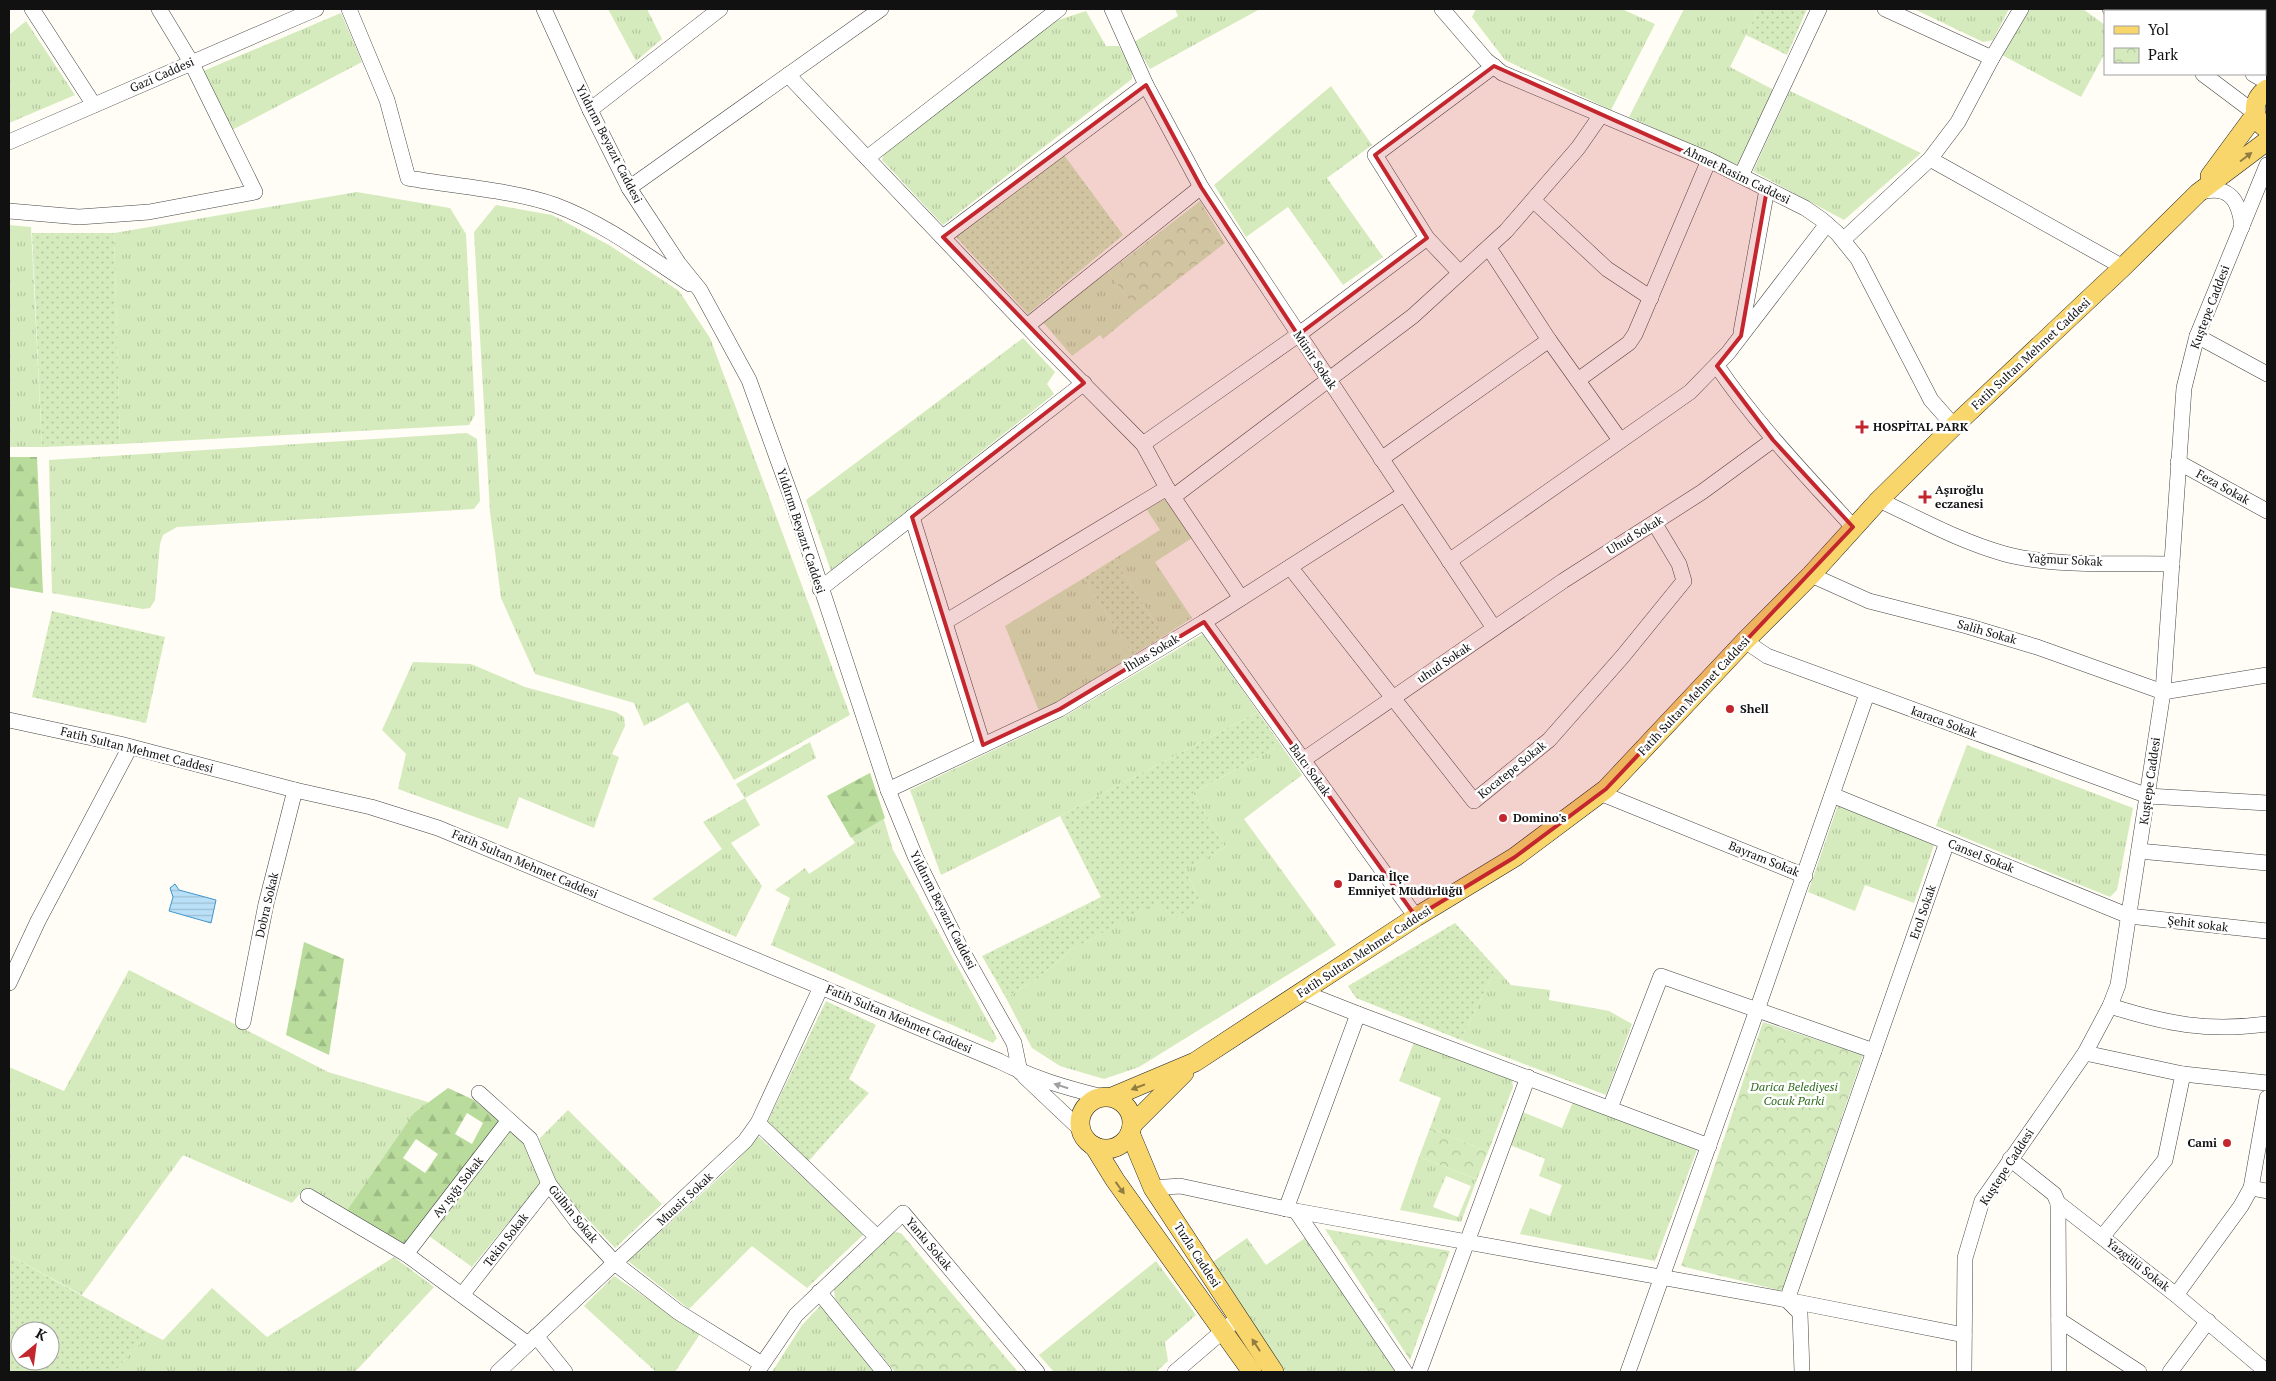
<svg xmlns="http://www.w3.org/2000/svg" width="2276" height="1381" viewBox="0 0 2276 1381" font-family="'PT Serif',serif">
  <defs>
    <pattern id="grass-tufts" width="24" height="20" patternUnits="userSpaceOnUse" patternTransform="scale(1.25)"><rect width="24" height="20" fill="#d5ebbd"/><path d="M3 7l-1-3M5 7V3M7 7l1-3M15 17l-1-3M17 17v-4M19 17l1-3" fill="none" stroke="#b6c8a1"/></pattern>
    <pattern id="forest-firs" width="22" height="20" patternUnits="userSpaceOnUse" patternTransform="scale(1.25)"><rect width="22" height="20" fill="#b9dc9c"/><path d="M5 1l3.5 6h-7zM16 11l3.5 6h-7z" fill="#9ebc85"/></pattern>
    <pattern id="park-crowns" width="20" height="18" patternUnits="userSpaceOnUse" patternTransform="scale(1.25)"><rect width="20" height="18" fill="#d5ebbd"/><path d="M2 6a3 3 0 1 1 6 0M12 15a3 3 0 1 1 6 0" fill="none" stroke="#b6c8a1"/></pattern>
    <pattern id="garden-dots" width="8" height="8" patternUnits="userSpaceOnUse" patternTransform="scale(1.25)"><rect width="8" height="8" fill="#d5ebbd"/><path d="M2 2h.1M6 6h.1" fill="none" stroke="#b6c8a1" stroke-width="1.8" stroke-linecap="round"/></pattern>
    <pattern id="water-rules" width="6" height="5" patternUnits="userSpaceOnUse" patternTransform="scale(1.25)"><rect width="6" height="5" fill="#b9e0f7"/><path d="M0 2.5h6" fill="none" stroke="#9ebfd3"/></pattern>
  </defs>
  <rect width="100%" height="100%" fill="#fffdf5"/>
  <g fill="url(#grass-tufts)" fill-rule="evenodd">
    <polygon points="608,9 647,9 662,39 636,61"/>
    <polygon points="1175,9 1260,9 1150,69 1134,42 1178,16"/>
    <polygon points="1476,9 1622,9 1655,24 1611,110 1505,60 1472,17"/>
    <polygon points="1684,9 1759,9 1730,67 1774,90 1738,165 1629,117"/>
    <polygon points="1914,9 2009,9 1993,40 1983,42"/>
    <polygon points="2024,9 2083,9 2105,25 2105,53 2081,97 2000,54"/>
    <polygon points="1086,11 1106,46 1119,46 1132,71 1132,79 943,225 882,160 884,152 1055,21"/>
    <polygon points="341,13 362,62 230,131 201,72"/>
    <polygon points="26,21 75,95 9,123 9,35"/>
    <polygon points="1331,86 1372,145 1327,178 1383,257 1343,285 1288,207 1246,237 1214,185"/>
    <polygon points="1790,91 1921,153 1844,220 1753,171"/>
    <polygon points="357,192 450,208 466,234 475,415 469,425 120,444 114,233"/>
    <polygon points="496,205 552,215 609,245 679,291 710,338 850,715 734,780 688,702 644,726 634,703 535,674 501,598 490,512 474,232"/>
    <polygon points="9,225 31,227 42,447 9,447"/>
    <polygon points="1108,272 1137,311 1103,339 1100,335 1072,356 1042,321"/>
    <polygon points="1023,338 1055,372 1047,384 1054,394 831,571 806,500"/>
    <polygon points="467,433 477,439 480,501 474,509 177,527 163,535 160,544 155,600 150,608 143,609 52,593 49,460"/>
    <polygon points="1166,498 1192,538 1155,562 1192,618 1164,636 1114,559 1160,530 1147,510"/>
    <polygon points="1084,578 1133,655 1056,704 1039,711 1005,626"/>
    <polygon points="1203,634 1258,712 1060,816 941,875 910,790 1065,716"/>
    <polygon points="413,662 471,664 525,687 616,712 624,717 625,726 612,754 619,757 594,828 519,797 508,829 398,789 406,754 382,730"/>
    <polygon points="810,742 816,758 745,798 760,825 731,843 762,886 736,937 652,899 722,849 703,822 745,798 736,784"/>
    <polygon points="1281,745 1302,775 1244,819 1336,945 1139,1067 1104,1079 1060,1066 1032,1048 1006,998 1040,977 1071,950 1157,902 1201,902 1185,870 1225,847 1193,793"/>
    <polygon points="1967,745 2133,808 2117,890 2110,897 1936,826"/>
    <polygon points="870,773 893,850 997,1038 993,1043 771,945 790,898 775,890 805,868 809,874 855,843 827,796"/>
    <polygon points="1838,805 1935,842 1914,903 1865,885 1855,911 1808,892"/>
    <polygon points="1496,968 1511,985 1550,990 1549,1000 1609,1011 1632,1024 1606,1095 1461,1040"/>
    <polygon points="129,970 328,1072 428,1102 346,1212 305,1188 292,1203 183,1155 82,1295 9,1255 9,1067 64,1091"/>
    <polygon points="1414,1042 1512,1078 1513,1087 1488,1152 1430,1128 1441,1098 1399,1081"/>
    <polygon points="1573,1102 1697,1150 1655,1261 1520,1234 1530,1208 1550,1216 1562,1185 1539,1176 1545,1159 1510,1145 1523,1112 1562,1128"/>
    <polygon points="568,1110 662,1204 615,1248 559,1189 539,1139"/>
    <polygon points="511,1128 527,1145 542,1181 472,1267 429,1236"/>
    <polygon points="758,1136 864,1234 807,1288 752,1246 689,1309 628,1261 733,1165"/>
    <path d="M1419 1157 1477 1179 1461 1222 1400 1210ZM1446 1176 1471 1186 1458 1217 1433 1207Z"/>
    <polygon points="1247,1238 1266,1265 1305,1238 1396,1372 1286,1372 1211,1263"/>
    <polygon points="394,1257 434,1287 355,1372 114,1372 149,1333 163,1340 212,1288 267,1337"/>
    <polygon points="1156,1261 1196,1315 1165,1342 1168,1361 1156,1372 1054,1372 1039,1355"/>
    <polygon points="614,1276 700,1334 675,1372 656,1372 584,1306"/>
    <polygon points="821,1305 875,1372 772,1372 802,1325"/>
  </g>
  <g fill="url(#forest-firs)" fill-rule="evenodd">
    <polygon points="9,457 37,457 43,593 9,587"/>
    <polygon points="870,773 885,818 851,838 827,796"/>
    <polygon points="304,942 344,959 329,1055 286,1035"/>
    <path d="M448 1088 474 1100 499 1121 404 1246 346 1212 414 1113ZM467 1113 483 1123 472 1144 455 1134ZM416 1139 438 1154 425 1173 403 1158Z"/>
  </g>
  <g fill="url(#park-crowns)">
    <polygon points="1200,201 1225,243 1137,311 1108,272"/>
    <polygon points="1763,1022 1863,1055 1782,1291 1681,1266"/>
    <polygon points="1430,1128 1488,1152 1477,1179 1419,1157"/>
    <polygon points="1325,1229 1450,1251 1410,1360"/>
    <polygon points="893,1232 901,1233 1018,1372 895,1372 835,1299 834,1289"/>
  </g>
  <g fill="url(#garden-dots)" fill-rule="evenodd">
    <polygon points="1759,9 1807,9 1787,55 1746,35"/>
    <polygon points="1064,155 1123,235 1028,314 956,237"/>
    <polygon points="32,233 114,233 120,444 42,447"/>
    <polygon points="1114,559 1164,636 1133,655 1084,578"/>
    <polygon points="52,611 165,637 146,723 32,697"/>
    <polygon points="1258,712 1281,745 1193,793 1225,847 1185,870 1201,902 1172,920 1157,903 1071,950 1040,977 1006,998 982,956 1101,897 1060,816"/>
    <polygon points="1455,923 1496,968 1461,1040 1356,998 1348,986"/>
    <polygon points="826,1001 876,1025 849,1079 869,1093 807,1163 766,1125"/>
    <path d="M9 1255 149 1333 114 1372H9ZM20 1331H50V1361H20Z"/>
  </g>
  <polygon fill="url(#water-rules)" stroke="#3f96cf" points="175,884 179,890 216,900 211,923 169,911 173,897 170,888"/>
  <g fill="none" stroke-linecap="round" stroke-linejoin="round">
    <defs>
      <g id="minor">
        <polyline points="32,9 94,105"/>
        <path d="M349 9 387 100 408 178C453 186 513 190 555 205 604 223 647 256 690 284"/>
        <polyline points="544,9 590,110 629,188 679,264 700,290 749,380 792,499 888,790 915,856 961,949 1014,1043 1020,1072"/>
        <polyline points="1442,9 1486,60 1502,73 1709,160 1805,208 1821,219 1837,233 1858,259 1931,400 1954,426"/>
        <polyline points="1885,9 1992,58"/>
        <polyline points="2110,9 2113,11"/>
        <polyline points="2150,9 2153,11"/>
        <polyline points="2203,74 2255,113"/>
        <polyline points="2253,74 2267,82"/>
        <polyline points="788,75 1042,342 1143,444 1167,488 1241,598"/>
        <polyline points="1146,85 1201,187 1494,628"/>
        <polyline points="590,110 720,9"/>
        <polyline points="9,142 316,9"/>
        <polyline points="867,158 1059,9"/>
        <polyline points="1930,159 2123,267"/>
        <polyline points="1741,176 1819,9"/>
        <polyline points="629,188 881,9"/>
        <path d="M2198 193C2228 184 2239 198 2242 227"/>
        <polyline points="1533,200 1607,269 1651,298"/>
        <polyline points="9,211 79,217 149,212 255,192 191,62 159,9"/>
        <polyline points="943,237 1146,85 1112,9"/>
        <polyline points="1843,240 1930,159 1958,122 1992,58 2021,9"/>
        <polyline points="1489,248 1549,340 1620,440"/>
        <polyline points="1460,273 1427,238 1375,155 1494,66"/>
        <polyline points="1027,326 1201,187"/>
        <polyline points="1741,332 1767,189"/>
        <polyline points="2197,336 2267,374"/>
        <path d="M1717 366C1757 425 1806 475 1853 527"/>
        <polyline points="1578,380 1629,343 1635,334 1709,160"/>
        <polyline points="1143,444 1298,335 1427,238"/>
        <polyline points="1381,459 1549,340"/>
        <polyline points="2178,462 2267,511"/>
        <polyline points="1173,497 1413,316 1506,231 1578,148 1601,115"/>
        <path d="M1879 500C1920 519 1961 542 2005 554 2053 567 2121 563 2172 564"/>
        <polyline points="912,517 983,745"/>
        <polyline points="1449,561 1690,392 1728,353 1827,224"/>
        <polyline points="1290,567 1474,801 1549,740 1623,656 1684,581 1679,564 1655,524"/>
        <polyline points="1811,575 1869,601 1967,626 2037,647 2163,692 2267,675"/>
        <polyline points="820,589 1084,383"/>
        <polyline points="945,622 1167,488"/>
        <polyline points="1204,622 1416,917"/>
        <polyline points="1745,641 1767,656 2148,796 2267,803"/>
        <path d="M9 720 120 744 295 790 371 807 438 828 999 1061C1032 1078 1067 1088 1103 1097"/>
        <polyline points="1303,760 1563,581 1702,492 1773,440"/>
        <polyline points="888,790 1060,709 1204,622 1404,494"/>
        <polyline points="1600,793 1805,876"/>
        <polyline points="1832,795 2129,916 2267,931"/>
        <polyline points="2139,851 2267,863"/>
        <polyline points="9,983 38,921 130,747"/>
        <path d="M2110 1006C2167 1024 2207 1032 2267 1024"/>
        <polyline points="1358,1014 1709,1146"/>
        <polyline points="243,1022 266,904 295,790"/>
        <polyline points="2085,1053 2183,1074 2267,1083"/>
        <polyline points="1024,1076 1080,1129"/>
        <polyline points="479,1093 530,1139 549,1184 578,1223 616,1264 678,1312 762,1364"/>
        <polyline points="1610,1108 1661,976 1874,1051"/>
        <polyline points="758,1123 877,1237"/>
        <polyline points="2010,1159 2054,1194 2058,1203 2176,1295 2267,1372"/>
        <polyline points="1153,1188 1180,1186 1296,1211 1787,1300 1964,1335"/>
        <polyline points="2251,1188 2267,1191"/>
        <polyline points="308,1196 406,1254 528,1344"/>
        <polyline points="2058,1203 2059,1372"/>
        <polyline points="1286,1209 1358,1014 1302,992"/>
        <polyline points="1296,1211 1405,1372"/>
        <polyline points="2102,1237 2165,1160 2183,1074"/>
        <polyline points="406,1254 509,1120"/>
        <polyline points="819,1292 884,1372"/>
        <polyline points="462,1295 549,1184"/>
        <polyline points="2176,1295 2241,1206 2251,1188 2267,1098"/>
        <polyline points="2059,1320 2139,1372"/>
        <polyline points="536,1336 565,1372"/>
        <polyline points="498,1372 745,1141 758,1123 821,987"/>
        <polyline points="757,1372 796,1315 903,1213 1037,1372"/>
        <polyline points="1175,1372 1231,1324"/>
        <polyline points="1419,1372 1528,1077"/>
        <polyline points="1628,1372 1757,1010 1867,694"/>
        <polyline points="1802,1372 1800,1313 1787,1300 1947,842"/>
        <polyline points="1964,1372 1965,1258 1982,1201 2085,1053 2110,1006 2118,985 2163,692 2184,388 2197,336 2267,165"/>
        <polyline points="2170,1372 2208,1321"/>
      </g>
      <g id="major">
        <path d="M2267 89C2251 100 2252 119 2267 129"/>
        <polyline points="2210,176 2255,115"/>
        <circle cx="1106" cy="1123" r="26"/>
        <polyline points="1112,1097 1195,1062 1416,917 1515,857 1606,789 1745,641 1811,575 1879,500 1954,426 2123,267 2198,193 2267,141"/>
        <polyline points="1132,1125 1184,1073"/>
        <polyline points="1130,1133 1153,1188 1274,1372"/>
        <polyline points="1094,1146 1115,1180 1252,1372"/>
      </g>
    </defs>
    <use href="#minor" stroke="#444" stroke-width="16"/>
    <use href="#major" stroke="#222" stroke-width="20"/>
    <use href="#minor" stroke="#fff" stroke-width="15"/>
    <use href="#major" stroke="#f9d66b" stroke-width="19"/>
  </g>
  <defs><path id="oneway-solid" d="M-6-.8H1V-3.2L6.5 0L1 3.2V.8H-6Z" transform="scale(1.25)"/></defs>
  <g fill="#917d42">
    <use href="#oneway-solid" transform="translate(2246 157) rotate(-37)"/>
    <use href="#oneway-solid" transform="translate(1138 1087) rotate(159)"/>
    <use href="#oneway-solid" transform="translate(1120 1188) rotate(54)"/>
    <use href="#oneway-solid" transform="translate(1256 1345) rotate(-123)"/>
  </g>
  <use fill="#a0a0a0" href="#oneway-solid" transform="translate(1061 1086) rotate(-162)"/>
  <path fill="#c4262e" fill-opacity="0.2" stroke="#c4262e" stroke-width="4" stroke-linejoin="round" d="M1494 66 1767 189 1741 336 1717 366 1773 440 1853 527 1606 789 1515 857 1416 917 1204 622 1060 709 983 745 912 517 1084 383 943 237 1146 85 1201 187 1298 335 1427 238 1375 155Z"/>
  <g fill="#c4262e" stroke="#fff" stroke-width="2">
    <path d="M1859.5 419.5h5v5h5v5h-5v5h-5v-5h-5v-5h5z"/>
    <path d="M1922.5 489.5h5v5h5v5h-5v5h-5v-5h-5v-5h5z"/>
    <circle cx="1730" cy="709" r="5"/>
    <circle cx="1503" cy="818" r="5"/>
    <circle cx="1338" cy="884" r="5"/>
    <circle cx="2227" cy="1143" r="5"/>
  </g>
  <g text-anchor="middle" stroke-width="5" stroke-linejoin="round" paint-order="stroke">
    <g font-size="12" fill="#111" stroke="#fff">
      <text transform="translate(162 75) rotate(-24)" y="4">Gazi Caddesi</text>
      <text transform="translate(609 144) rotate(63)" y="4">Yıldırım Beyazıt Caddesi</text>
      <text transform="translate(1737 175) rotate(26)" y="4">Ahmet Rasim Caddesi</text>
      <text transform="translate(2210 307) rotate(-69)" y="4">Kuştepe Caddesi</text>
      <text transform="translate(2031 354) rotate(-43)" y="4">Fatih Sultan Mehmet Caddesi</text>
      <text transform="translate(1315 360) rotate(56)" y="4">Münir Sokak</text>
      <text transform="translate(2223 487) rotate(29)" y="4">Feza Sokak</text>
      <text transform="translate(801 531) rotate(72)" y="4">Yıldırım Beyazıt Caddesi</text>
      <text transform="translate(1635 535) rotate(-31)" y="4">Uhud Sokak</text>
      <text transform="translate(2065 560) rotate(3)" y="4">Yağmur Sokak</text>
      <text transform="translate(1987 632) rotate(16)" y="4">Salih Sokak</text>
      <text transform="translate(1152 653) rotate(-31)" y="4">İhlas Sokak</text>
      <text transform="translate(1444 663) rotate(-34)" y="4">uhud Sokak</text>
      <text transform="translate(1694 696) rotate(-47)" y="4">Fatih Sultan Mehmet Caddesi</text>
      <text transform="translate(1944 722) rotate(20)" y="4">karaca Sokak</text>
      <text transform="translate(137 750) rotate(14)" y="4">Fatih Sultan Mehmet Caddesi</text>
      <text transform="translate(1310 770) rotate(54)" y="4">Balcı Sokak</text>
      <text transform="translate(1512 770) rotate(-39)" y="4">Kocatepe Sokak</text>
      <text transform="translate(2150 781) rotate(-82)" y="4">Kuştepe Caddesi</text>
      <text transform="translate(1981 856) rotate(22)" y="4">Cansel Sokak</text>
      <text transform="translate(1764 859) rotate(22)" y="4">Bayram Sokak</text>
      <text transform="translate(525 864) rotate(23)" y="4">Fatih Sultan Mehmet Caddesi</text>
      <text transform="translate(267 905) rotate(-77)" y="4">Dobra Sokak</text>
      <text transform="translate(943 910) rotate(63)" y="4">Yıldırım Beyazıt Caddesi</text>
      <text transform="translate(1923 912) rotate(-71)" y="4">Erol Sokak</text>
      <text transform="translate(2198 924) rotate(7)" y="4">Şehit sokak</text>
      <text transform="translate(1364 952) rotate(-33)" y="4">Fatih Sultan Mehmet Caddesi</text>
      <text transform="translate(899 1019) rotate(23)" y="4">Fatih Sultan Mehmet Caddesi</text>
      <text transform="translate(2007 1167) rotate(-57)" y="4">Kuştepe Caddesi</text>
      <text transform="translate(458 1187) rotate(-52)" y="4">Ay ışığı Sokak</text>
      <text transform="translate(685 1199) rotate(-43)" y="4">Muasir Sokak</text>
      <text transform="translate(573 1214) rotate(51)" y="4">Gülbin Sokak</text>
      <text transform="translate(506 1240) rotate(-52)" y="4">Tekin Sokak</text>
      <text transform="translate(929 1244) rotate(50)" y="4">Yankı Sokak</text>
      <text transform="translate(1197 1255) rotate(57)" y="4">Tuzla Caddesi</text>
      <text transform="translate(2138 1265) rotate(38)" y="4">Yazgülü Sokak</text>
    </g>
    <g font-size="12" font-weight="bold" fill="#111" stroke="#fff" text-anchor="start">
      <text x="1873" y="431">HOSPİTAL PARK</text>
      <text x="1935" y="494">Aşıroğlu<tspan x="1935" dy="14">eczanesi</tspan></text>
      <text x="1740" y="713">Shell</text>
      <text x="1513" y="822">Domino's</text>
      <text x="1348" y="881">Darıca İlçe<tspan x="1348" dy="14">Emniyet Müdürlüğü</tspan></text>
      <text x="2217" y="1147" text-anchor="end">Cami</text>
    </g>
    <g font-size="12" font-style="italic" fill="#2f6b1f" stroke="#fff">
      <text x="1794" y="1091">Darica Belediyesi<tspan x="1794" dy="14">Cocuk Parki</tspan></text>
    </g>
  </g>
  <rect width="2276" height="1381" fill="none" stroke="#111111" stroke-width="20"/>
  <rect x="2104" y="10" width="162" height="65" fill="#ffffff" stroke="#a0a0a0"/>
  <rect x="2114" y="26" width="25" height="8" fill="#f9d66b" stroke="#a0a0a0"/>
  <text x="2148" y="35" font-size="15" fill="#111111">Yol</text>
  <rect x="2114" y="48" width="25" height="15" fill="url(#park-crowns)" stroke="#a0a0a0"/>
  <text x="2148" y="60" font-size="15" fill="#111111">Park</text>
  <g transform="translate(35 1346) rotate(29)"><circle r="24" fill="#ffffff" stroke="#a0a0a0"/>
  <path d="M0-4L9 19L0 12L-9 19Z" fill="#c4262e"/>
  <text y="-8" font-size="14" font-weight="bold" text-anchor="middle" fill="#111111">K</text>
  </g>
</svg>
